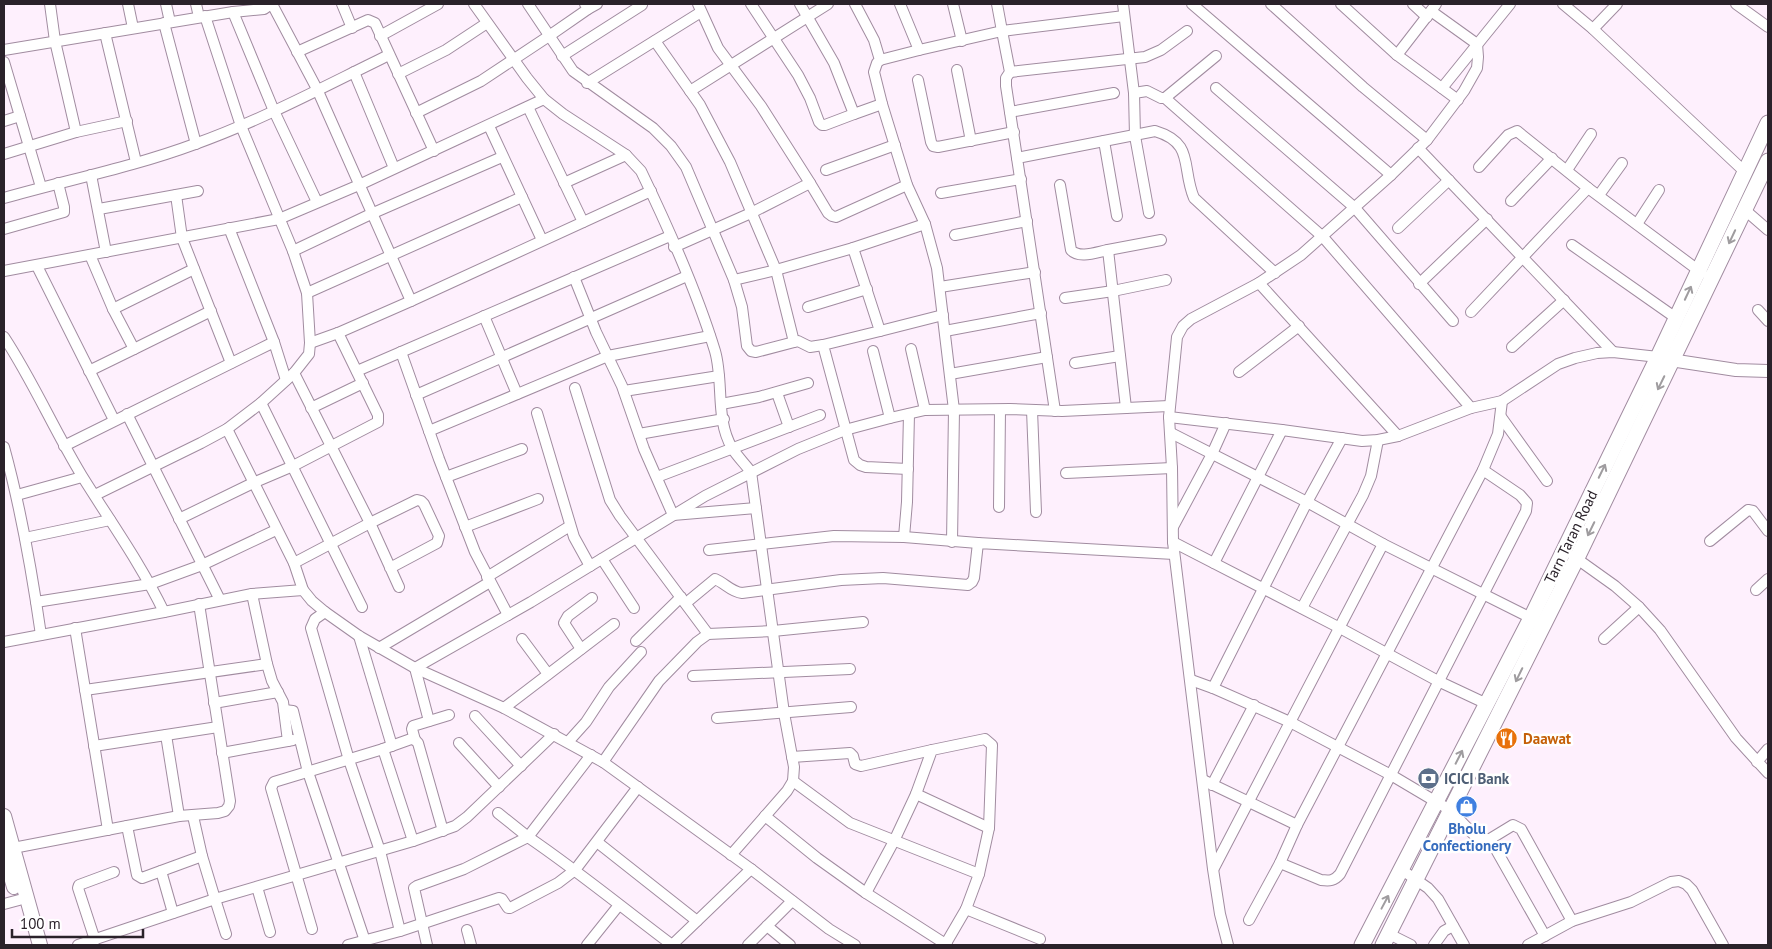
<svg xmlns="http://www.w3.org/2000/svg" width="1772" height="949" viewBox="0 0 1772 949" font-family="'PT Sans',sans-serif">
  <rect width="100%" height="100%" fill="#fef0fd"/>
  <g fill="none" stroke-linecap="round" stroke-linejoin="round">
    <defs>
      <g id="minor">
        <polyline points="50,4 55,41 76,132 127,121"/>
        <polyline points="128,4 133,28"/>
        <polyline points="166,4 170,22"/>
        <polyline points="196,4 199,17"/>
        <polyline points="272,4 317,89 411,301"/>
        <polyline points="342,4 352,28"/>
        <path d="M474 4 527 78 544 99 563 114 626 155 641 171C669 229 696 289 715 351 724 382 715 419 732 448 737 456 745 464 751 472L784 713 794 767 793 781 787 791 731 855"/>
        <polyline points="528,4 573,71 653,128 671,146 686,167 734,280 776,270 853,248 880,331 823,345 854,460 860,465 866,467 908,469"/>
        <polyline points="751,4 798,75 810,98 819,122 822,125 825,125 854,114"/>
        <polyline points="800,4 834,63 854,114 882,104"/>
        <polyline points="855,4 874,40 880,60 877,63 874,72 882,104 907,185 925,224 937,268 954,410 952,542"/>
        <polyline points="900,4 919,50 1002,31 1010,72 1006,78 1006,86 1017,158"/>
        <polyline points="953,4 962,41"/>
        <polyline points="997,4 1002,31 1124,16"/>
        <polyline points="1123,4 1134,93 1135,136 1149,213"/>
        <polyline points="1192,4 1391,175"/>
        <polyline points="1271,4 1363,87 1427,140"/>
        <polyline points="1341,4 1397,55"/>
        <polyline points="1413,4 1427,17"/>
        <polyline points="1563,4 1593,29 1745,172"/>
        <polyline points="1736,4 1768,27"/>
        <polyline points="588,9 597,4"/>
        <polyline points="1431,11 1397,55 1458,100"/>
        <polyline points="233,12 274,111 317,202"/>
        <polyline points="164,23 196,144"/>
        <polyline points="1593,29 1617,4"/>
        <polyline points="105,33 136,162"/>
        <polyline points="380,36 438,4"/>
        <polyline points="655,41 700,105 730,162 776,270 794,342"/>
        <polyline points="4,50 233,12 264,9 271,4"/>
        <polyline points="297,52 368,20 375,23 434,151"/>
        <polyline points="562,56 642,5"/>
        <polyline points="880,60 919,50"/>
        <polyline points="4,62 41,187"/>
        <polyline points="957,70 971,141"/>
        <polyline points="354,72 394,168"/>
        <polyline points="1010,72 1145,57 1161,50 1187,31"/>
        <polyline points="398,74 446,50 487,23"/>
        <polyline points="918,80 931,142 933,146 938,147 1014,132"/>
        <polyline points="587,83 701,12"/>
        <polyline points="1216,88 1355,208 1453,321"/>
        <polyline points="1442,88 1510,4"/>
        <polyline points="690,91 828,4"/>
        <polyline points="1134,93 1147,91 1161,98 1165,98 1216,56"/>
        <polyline points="1165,98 1323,237 1471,408"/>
        <polyline points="528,107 583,222"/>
        <polyline points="1010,112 1114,93"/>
        <polyline points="416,113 481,81 549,36 588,9 585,4"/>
        <polyline points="4,121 20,116"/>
        <polyline points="489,126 542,240"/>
        <polyline points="1104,141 1117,216"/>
        <polyline points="1418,148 1613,352"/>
        <polyline points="4,154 76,132"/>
        <polyline points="1479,167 1508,135 1517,131 1588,188 1702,273"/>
        <polyline points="826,170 895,145"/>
        <polyline points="1567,170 1591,134"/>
        <polyline points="91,175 106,252"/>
        <polyline points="564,183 626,155"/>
        <polyline points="810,183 828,213 832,216 836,217 907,185"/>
        <path d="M1060 185 1071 250C1079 259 1097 252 1108 250L1126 408"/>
        <polyline points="941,193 1021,179"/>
        <polyline points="176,195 182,238 231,363"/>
        <polyline points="1599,195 1622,163"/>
        <path d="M4 198C67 180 133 167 195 144 262 120 325 86 389 55"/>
        <polyline points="1511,201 1552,158"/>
        <polyline points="99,209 198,191"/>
        <polyline points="1745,210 1768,230"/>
        <polyline points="1637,224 1659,190"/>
        <polyline points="229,228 274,342"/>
        <polyline points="1398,228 1449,180"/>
        <polyline points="4,229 64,212 64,207 58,183"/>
        <polyline points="955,235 1027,221"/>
        <polyline points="1572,245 1676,318"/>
        <polyline points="674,247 751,213 810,183 761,106 718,48 698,4"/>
        <polyline points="853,248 925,224"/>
        <polyline points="1108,250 1161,240"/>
        <polyline points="293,251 371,214 502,157"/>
        <polyline points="37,266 114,420"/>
        <polyline points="4,271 279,219 359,185 544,99"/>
        <polyline points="574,277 596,332 622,386 644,449 673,515 756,508"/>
        <polyline points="734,280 742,307 747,346 751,351 756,352 798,341 810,347 823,345"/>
        <polyline points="1259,283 1398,436"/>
        <polyline points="1419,284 1487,219"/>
        <polyline points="940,287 1035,272"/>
        <polyline points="307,293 522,197"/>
        <polyline points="1065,298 1113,291 1166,280"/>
        <polyline points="808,307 867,289"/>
        <polyline points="113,309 194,269"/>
        <polyline points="1758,310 1768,321"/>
        <polyline points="1471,312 1588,188"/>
        <polyline points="484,316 517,394"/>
        <polyline points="880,331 943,315"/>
        <polyline points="945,331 1041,313"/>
        <path d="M4 337C33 381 54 430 82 476 110 521 141 564 164 612"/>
        <polyline points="310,343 338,333 411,301 651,191"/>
        <polyline points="1512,347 1564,300"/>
        <polyline points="134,349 211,311"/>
        <polyline points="911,349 925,410"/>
        <polyline points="873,351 890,418"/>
        <polyline points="401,352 439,459 475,552 508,615"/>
        <polyline points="1075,363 1120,356"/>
        <polyline points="89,371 134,349 113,309 90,255"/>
        <polyline points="357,371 670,236"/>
        <polyline points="1239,372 1299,326"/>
        <polyline points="950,374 1047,357"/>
        <polyline points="575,388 610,500 620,516 708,634"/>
        <polyline points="624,391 719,376"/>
        <polyline points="777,393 789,427"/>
        <polyline points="416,395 687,276"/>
        <polyline points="261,403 362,607"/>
        <polyline points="721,404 759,397 808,383"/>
        <polyline points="311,408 363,383"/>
        <polyline points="1032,410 1036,512"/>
        <path d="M1055 411 1017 158 1155 131C1195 143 1181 167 1194 198L1275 273"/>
        <polyline points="537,413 574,537 590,566"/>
        <polyline points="127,414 220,600"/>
        <polyline points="1169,417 1282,430 1362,441 1378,440 1398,436 1471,408 1502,401 1558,364 1575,358 1597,353 1613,352 1658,357"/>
        <polyline points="1501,417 1547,481"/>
        <polyline points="227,429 294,563 303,590"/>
        <polyline points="429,431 608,356 710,336"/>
        <polyline points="1171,433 1307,502 1383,544 1531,618"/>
        <polyline points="639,434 724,419"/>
        <polyline points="64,446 274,342 286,380"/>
        <path d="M4 447C21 509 32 572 41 635"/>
        <polyline points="1066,473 1172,468"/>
        <polyline points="446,477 522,449"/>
        <polyline points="657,477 820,415"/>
        <polyline points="17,495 82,477"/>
        <polyline points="95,495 201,443 227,429 261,403 294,373 309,354 310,343 307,293 293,251 241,126 205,16"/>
        <polyline points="999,507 1000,410"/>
        <polyline points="179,519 253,483 293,466 378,422 378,415 338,333"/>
        <polyline points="465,527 538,499"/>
        <polyline points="1173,527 1212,454 1226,423"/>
        <polyline points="904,537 907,502 909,414"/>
        <polyline points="25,538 110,520"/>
        <polyline points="1710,541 1748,510 1753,511 1768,531"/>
        <polyline points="1173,542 1338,627 1438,681 1487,704"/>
        <polyline points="709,550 834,536 904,537 978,543"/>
        <polyline points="1573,556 1615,586 1639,607 1660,630 1736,738 1768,773"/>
        <polyline points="602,559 634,608"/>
        <polyline points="294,563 370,523 294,373"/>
        <polyline points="1214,563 1282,430"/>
        <polyline points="390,568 437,543 439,536 424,504 421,501 417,500 370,523 399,587"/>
        <polyline points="487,577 570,526"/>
        <polyline points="1756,590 1768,579"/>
        <polyline points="252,594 267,664 272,681 283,702 288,741"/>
        <polyline points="36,602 150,584 202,565 276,530"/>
        <path d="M686 603 715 579C725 583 731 592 742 593L841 580 883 578 968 585 972 582 974 578 978 543 1174 554"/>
        <polyline points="1302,608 1363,495 1371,476 1378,440"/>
        <polyline points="325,612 315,619 311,628 349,760 380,851 400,931"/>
        <polyline points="75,628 108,830"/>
        <polyline points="359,636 392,746"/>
        <polyline points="522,639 548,674"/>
        <polyline points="1604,639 1639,607"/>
        <polyline points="636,641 681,597"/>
        <polyline points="4,642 164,612 252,594 303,590 312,601 325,612 359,636 415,668 504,708 603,762 751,869 829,929 855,945"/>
        <polyline points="379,648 490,582"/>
        <polyline points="581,649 564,623 568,616 592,598"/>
        <polyline points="693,676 850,669"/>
        <polyline points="1191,680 1213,688 1290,722 1391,775 1450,810 1479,840 1490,839 1545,936"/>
        <polyline points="1213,688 1307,502 1342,438"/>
        <polyline points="85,690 267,664"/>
        <polyline points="214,703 278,692"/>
        <polyline points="504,708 614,624"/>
        <polyline points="284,710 293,711 308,772 365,941"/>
        <polyline points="475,716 521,766"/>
        <polyline points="717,718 851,707"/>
        <polyline points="429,721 415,668 531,602 705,496 798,449 845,430 890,418 925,410 1010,409 1062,411 1169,406"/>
        <polyline points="166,735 179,816"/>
        <polyline points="415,740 412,729 413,726 449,715"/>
        <polyline points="568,742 586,722 609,687 641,652"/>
        <polyline points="459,743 499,787"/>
        <polyline points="94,746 218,727"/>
        <polyline points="383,749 411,739 415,740 418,743 443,831"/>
        <polyline points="222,753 293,740"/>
        <polyline points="792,757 850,753 853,756 855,764 861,766 932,750"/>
        <polyline points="603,762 659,681 697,642 708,634 773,631 863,622"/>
        <polyline points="1757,762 1768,749"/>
        <polyline points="1203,780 1297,825"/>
        <polyline points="793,781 850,823 979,874 966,909 945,945"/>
        <polyline points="1212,785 1254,705"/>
        <polyline points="916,794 989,828"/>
        <polyline points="498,813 528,837 591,755"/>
        <polyline points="193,816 202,856 215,899 413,841 455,826 467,817 554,734"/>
        <polyline points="765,816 817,858 866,893 947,945"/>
        <polyline points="127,826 137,875 142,878 202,856"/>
        <polyline points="1490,839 1513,825 1521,829 1572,921"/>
        <polyline points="597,842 697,921"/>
        <polyline points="8,849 179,816 218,813 225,811 229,806 230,801 199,604"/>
        <path d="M1280 863 1321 880C1330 881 1334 881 1340 874L1526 511 1527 503 1520 495 1483 470"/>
        <polyline points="1214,868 1383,544"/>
        <polyline points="1402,870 1428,888 1438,899 1464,945"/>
        <polyline points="161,871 173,913"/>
        <polyline points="257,887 270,932"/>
        <polyline points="866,893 894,841 916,794 932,750 985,739 992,745 989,828 979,874"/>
        <polyline points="4,904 19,900"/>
        <polyline points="966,909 1040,939"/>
        <polyline points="1249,920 1280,863 1297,825 1483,470 1498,434 1502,401"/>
        <polyline points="767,926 790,945"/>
        <polyline points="312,929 271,788 274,782 383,749 413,841"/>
        <polyline points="467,930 471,945"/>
        <polyline points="1389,934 1411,945"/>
        <polyline points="95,940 78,888 79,885 114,872"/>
        <polyline points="78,945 215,899 226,934"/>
        <polyline points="348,945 400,931 499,898 502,899 508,908 510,908 558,883 575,870 638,787"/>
        <path d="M427 945 414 888 417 886 464 869 528 837C578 871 624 909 672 945L751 869"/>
        <polyline points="587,945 619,905"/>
        <polyline points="748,945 792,901"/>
        <polyline points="1228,945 1220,914 1213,869 1173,542 1172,468 1169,417 1177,337 1183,326 1191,319 1259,283 1301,255 1391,175 1427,140 1464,91 1477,68 1478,57 1477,44 1431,11 1436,4"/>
        <polyline points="1434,945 1444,931 1453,926"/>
        <polyline points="1528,945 1572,921 1631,902 1671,882 1679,881 1686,884 1692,890 1723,945"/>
      </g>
      <polyline id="tertiary" points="1664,359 1736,370 1768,371"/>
      <g id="secondary">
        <polyline points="4,816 40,945"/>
        <polyline points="4,853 14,887"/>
      </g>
      <g id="primary">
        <polyline points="1362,945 1531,618 1658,357 1768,123"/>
        <polyline points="1383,945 1577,558 1768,161"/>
      </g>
    </defs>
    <use href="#minor" stroke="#a18ca0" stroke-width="12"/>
    <use href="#tertiary" stroke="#a18ca0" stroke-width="14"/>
    <use href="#secondary" stroke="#a18ca0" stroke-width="16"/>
    <use href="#primary" stroke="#a18ca0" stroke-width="17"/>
    <use href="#minor" stroke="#fff" stroke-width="10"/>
    <use href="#tertiary" stroke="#fff" stroke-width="12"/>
    <use href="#secondary" stroke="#fff" stroke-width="14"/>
    <use href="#primary" stroke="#fff" stroke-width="15"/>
  </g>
  <defs><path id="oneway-shaft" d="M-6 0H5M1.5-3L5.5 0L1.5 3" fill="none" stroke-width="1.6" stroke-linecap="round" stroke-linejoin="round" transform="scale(1.25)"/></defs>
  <g stroke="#9f9c9f">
    <use href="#oneway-shaft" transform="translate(1732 237) rotate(115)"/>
    <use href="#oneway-shaft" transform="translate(1688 293) rotate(-65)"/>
    <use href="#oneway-shaft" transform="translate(1661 383) rotate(116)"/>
    <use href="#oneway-shaft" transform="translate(1602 471) rotate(-64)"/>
    <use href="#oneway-shaft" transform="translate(1591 529) rotate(116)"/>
    <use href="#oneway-shaft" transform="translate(1519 675) rotate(116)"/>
    <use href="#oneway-shaft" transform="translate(1459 757) rotate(-63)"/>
    <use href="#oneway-shaft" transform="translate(1385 902) rotate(-62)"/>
  </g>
  <defs>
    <symbol id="restaurant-disc" viewBox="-11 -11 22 22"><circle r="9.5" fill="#e8710a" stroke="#fff"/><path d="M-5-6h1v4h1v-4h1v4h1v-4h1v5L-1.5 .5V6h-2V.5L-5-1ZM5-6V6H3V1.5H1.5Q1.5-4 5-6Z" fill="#fff"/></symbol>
    <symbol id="bank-disc" viewBox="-11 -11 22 22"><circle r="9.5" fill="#5c6f8a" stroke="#fff"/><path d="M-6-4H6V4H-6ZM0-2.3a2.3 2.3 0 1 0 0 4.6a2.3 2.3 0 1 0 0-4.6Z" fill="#fff"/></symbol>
    <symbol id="shop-disc" viewBox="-11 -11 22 22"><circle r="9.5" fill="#3f7fe0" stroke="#fff"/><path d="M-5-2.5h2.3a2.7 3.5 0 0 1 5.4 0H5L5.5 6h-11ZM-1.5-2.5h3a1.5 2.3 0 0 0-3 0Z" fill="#fff"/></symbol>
  </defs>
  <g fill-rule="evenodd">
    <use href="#restaurant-disc" x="1494" y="726" width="25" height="25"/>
    <use href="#bank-disc" x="1416" y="766" width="25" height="25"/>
    <use href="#shop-disc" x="1454" y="794" width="25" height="25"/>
  </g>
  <g text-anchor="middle" stroke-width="5" stroke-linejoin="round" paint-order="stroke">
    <g font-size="15" fill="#2a222a" stroke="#fff">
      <text transform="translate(1571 537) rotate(-64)" y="5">Tarn Taran Road</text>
    </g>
    <g font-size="15" font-weight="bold" fill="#c56008" stroke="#fff" text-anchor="start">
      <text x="1523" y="744">Daawat</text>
    </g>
    <g font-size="15" font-weight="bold" fill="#4e5e75" stroke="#fff" text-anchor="start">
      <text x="1444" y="784">ICICI Bank</text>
    </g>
    <g font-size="15" font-weight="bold" fill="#366cbe" stroke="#fff">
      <text x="1467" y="834">Bholu<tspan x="1467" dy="17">Confectionery</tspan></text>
    </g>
  </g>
  <rect width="1772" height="949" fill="none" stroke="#2a222a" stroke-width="10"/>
  <path d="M12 929v8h131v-8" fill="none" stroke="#2a222a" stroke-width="2.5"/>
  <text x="20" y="929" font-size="15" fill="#2a222a" stroke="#ffffff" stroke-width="4" paint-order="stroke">100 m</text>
</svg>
